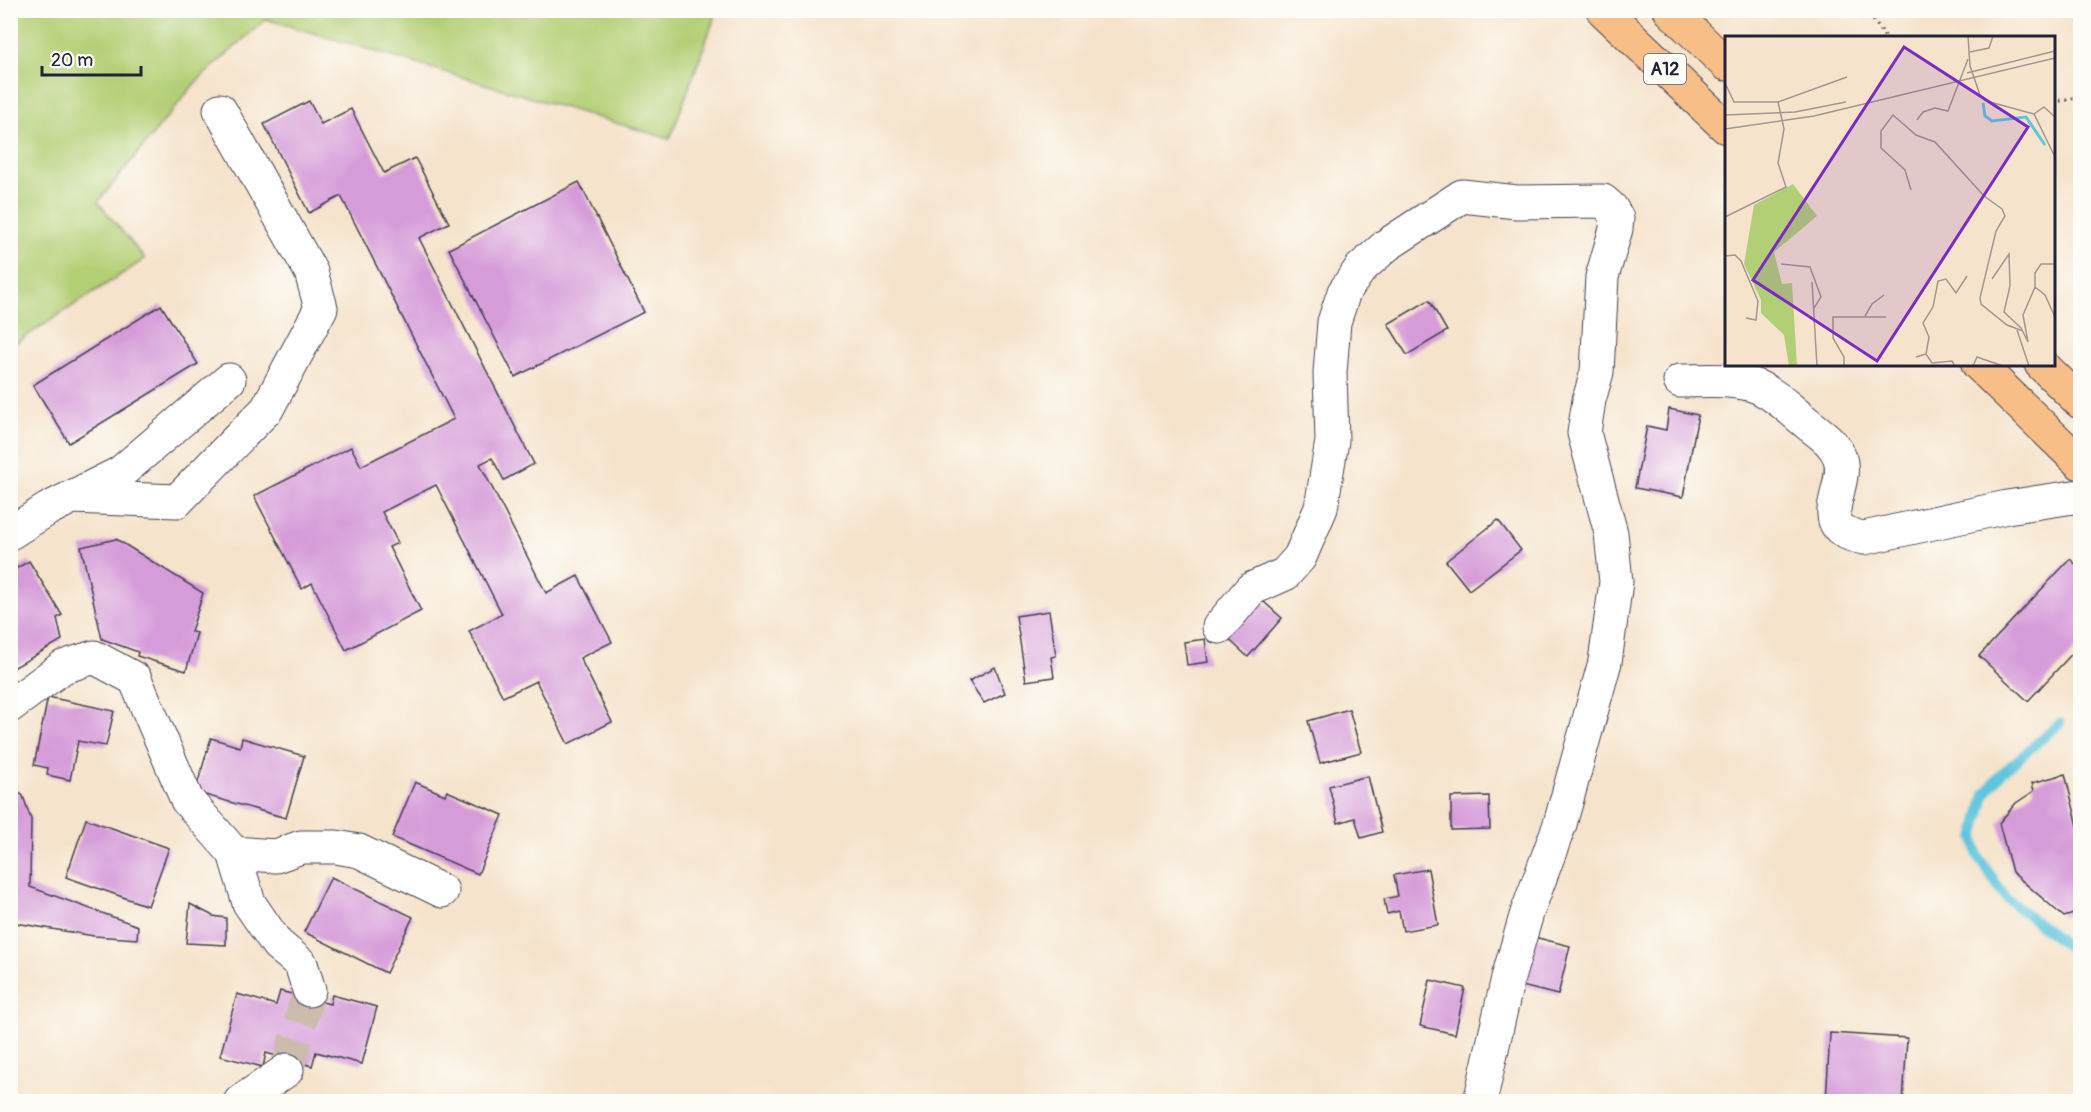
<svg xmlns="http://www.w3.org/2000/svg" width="2091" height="1112" viewBox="0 0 2091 1112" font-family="Pangolin,sans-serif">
  <rect width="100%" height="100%" fill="#fdfcf7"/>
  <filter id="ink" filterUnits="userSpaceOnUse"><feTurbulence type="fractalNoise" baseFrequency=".0167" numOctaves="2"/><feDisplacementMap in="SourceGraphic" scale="12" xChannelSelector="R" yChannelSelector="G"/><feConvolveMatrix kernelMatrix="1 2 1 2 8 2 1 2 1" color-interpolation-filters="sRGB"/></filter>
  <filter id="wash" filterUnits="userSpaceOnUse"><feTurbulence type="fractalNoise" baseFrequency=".008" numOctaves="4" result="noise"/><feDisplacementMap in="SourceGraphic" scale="24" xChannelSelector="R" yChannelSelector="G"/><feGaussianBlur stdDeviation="1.35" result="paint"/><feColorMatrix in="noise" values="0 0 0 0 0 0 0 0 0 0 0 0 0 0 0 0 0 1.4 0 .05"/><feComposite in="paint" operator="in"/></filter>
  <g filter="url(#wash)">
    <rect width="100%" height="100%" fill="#f5e3cb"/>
    <polygon fill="#b3cf75" stroke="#6a7858" stroke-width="1.5" points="11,10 717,10 717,11 670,139 266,19 195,83 98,202 145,259 11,346"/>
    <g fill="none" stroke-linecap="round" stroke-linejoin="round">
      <polyline stroke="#5fc5dd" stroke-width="10" points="2060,723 2002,773 1985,794 1974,838 1978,856 2006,898 2066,945 2080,960"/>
    </g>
    <g id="blocks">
      <g fill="#d69cd9">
        <polygon points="309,101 321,124 351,109 384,173 415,158 449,223 419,238 534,464 504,480 492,458 480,464 546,593 578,576 612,642 580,658 612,722 568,744 536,681 503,697 469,631 502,614 436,485 382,512 398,543 389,547 421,611 346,650 312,583 302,589 254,496 351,447 361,466 454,419 341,196 309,213 264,124"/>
        <polygon points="579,182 644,312 515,377 449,249"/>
        <polygon points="1429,300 1447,331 1407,355 1388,324"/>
        <polygon points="161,305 198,364 69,443 33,385"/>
        <polygon points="1669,409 1698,415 1683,497 1635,488 1647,426 1666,430"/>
        <polygon points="1498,520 1521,550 1469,590 1446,561"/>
        <polygon points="116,539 203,593 191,632 197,633 186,671 137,656 138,652 102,639 81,547"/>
        <polygon points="2070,559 2080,568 2080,645 2028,701 1979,656"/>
        <polygon points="29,561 62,615 57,618 62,640 10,670 10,572"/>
        <polygon points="1256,595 1282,618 1248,657 1222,633"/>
        <polygon points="1049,611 1056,656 1051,657 1054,677 1026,681 1016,616"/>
        <polygon points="1205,639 1208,662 1187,665 1184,642"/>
        <polygon points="995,667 1005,693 984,703 969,681"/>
        <polygon points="48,697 114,711 106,746 78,741 70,780 47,775 48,768 34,765"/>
        <polygon points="1349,709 1361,752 1320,763 1308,721"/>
        <polygon points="211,738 240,747 242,738 304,756 286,818 195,792"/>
        <polygon points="2065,774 2080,834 2080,912 2064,917 2012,872 1999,823 2016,803 2034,791 2032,783"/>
        <polygon points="1368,776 1382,832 1361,838 1355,818 1338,823 1329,786"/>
        <polygon points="415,782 445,795 447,791 503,815 478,874 392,837"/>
        <polygon points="10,784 23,796 31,819 30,887 138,926 137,939 94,936 10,922"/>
        <polygon points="1489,796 1490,829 1451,830 1451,797"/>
        <polygon points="86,819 169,848 148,906 66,877"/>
        <polygon points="1428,869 1438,925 1403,931 1399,911 1387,914 1384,899 1398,896 1394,875"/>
        <polygon points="331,877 413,917 386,973 304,932"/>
        <polygon points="190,904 213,916 226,918 226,945 186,943"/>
        <polygon points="1526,935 1570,946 1558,995 1514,984"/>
        <polygon points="1430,980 1465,988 1455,1034 1420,1026"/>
        <polygon points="280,991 330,1004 332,995 377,1007 362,1064 316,1052 312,1066 266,1053 263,1067 220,1056 237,994 276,1005"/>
        <polygon points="1830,1033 1907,1038 1903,1102 1826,1102"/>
      </g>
    </g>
  </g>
  <g filter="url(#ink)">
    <use href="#blocks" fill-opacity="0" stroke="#423f51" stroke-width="1.5"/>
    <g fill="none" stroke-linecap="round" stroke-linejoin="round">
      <polyline stroke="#cbbcae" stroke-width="33" stroke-dasharray="33 16" stroke-linecap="butt" points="287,1070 309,990"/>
      <defs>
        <g id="minor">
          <path d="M1680 381C1704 381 1736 378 1758 387 1776 395 1792 411 1807 423 1819 433 1833 441 1839 456 1852 487 1806 528 1864 538L2007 507 2080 496"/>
          <polyline points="72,497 177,501 267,409 321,308 311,272 220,110"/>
          <polyline points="10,533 48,509 120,473 229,380"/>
          <polyline points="1219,627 1251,589 1285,574 1300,557 1321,508 1332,441 1330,373 1334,322 1344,292 1361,268 1387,245 1462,196 1517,202 1603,201 1611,208 1617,218 1616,229 1602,277 1597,372 1589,400 1584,433 1611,533 1616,582 1605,662 1560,824 1527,913 1508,978 1480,1102"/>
          <polyline points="10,706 63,667 94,657 135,679 187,800 234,853 249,903 277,944 301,964 309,990"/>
          <polyline points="234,853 276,856 301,847 336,847 359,851 442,891"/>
          <polyline points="240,1102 287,1070"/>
        </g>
        <g id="highway">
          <polyline points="1603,10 1726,127"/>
          <polyline points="1670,10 1726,64"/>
          <polyline points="1978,364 2080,463"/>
          <polyline points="2041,364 2080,402"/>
        </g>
      </defs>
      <use href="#minor" stroke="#423f51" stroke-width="35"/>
      <use href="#highway" stroke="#423f51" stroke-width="35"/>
      <g stroke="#423f51" stroke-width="4" stroke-dasharray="1.5 4.5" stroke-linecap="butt">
        <polyline points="1867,10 1886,38"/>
        <polyline points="2054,102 2080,97"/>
      </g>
      <use href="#minor" stroke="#fff" stroke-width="33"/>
      <use href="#highway" stroke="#f7be87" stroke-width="33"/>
    </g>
  </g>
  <g text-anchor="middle" stroke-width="5" stroke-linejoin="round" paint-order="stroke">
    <rect fill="#fdfcf7" stroke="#646373" stroke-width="1.5" x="1644" y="54" width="42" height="30" rx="4.5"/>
    <g font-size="18" font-weight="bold" fill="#22223b">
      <text x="1665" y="75">A12</text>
    </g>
  </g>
  <g transform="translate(1725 36)">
    <rect width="330" height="330" fill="#f5e3cb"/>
    <path d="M68 148 92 180 49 216 57 248 67 247 72 330H64L59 299 36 277V264L19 228 29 169Z" fill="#b3cf75"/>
    <path fill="none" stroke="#5fc5dd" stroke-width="3" d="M258 67 260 80 267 85 301 81 320 109"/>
    <path fill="none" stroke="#a19691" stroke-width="1.5" d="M243 0 245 30 255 59 265 66 309 78 330 121M245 16 264 12 268 0M242 37 330 15M0 47 9 66H53L122 41M309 78 319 71 330 81M0 79 70 76 121 66M192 84 198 76 210 72 223 75 243 23M0 93 89 80 330 22M186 154 180 134 156 112V95L168 79 191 99 210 106 259 160 277 173 280 180 271 195 255 262 256 268 282 289 298 295M0 181 61 151 53 127 59 93 53 66M0 220 10 219 16 225 33 265 31 284 21 282M56 228 85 231 96 261 89 272M267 243 284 218 285 250 279 276 296 292 303 306 298 279 310 251V237L316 228H330M87 246 92 330M310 251 320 259 330 281M140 280 147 268 159 259M292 294 304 330M201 318 204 301 198 287 208 271 213 245 221 243 231 257 242 240M191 321 201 318 207 327 227 325 230 330M119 330V321L108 302V281H161M248 330 252 321 278 330"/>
    <path fill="#7b2cbf" fill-opacity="0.15" stroke="#7b2cbf" stroke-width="3" d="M179 11 303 91 152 325 28 244Z"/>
    <rect width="330" height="330" fill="none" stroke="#22223b" stroke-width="3"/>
  </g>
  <rect width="2091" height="1112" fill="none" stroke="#fdfcf7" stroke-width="36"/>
  <path d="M42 66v9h99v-9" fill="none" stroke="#22223b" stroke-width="3"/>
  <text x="51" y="66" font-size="18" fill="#22223b" stroke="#fdfcf7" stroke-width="4.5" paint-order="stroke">20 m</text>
</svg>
